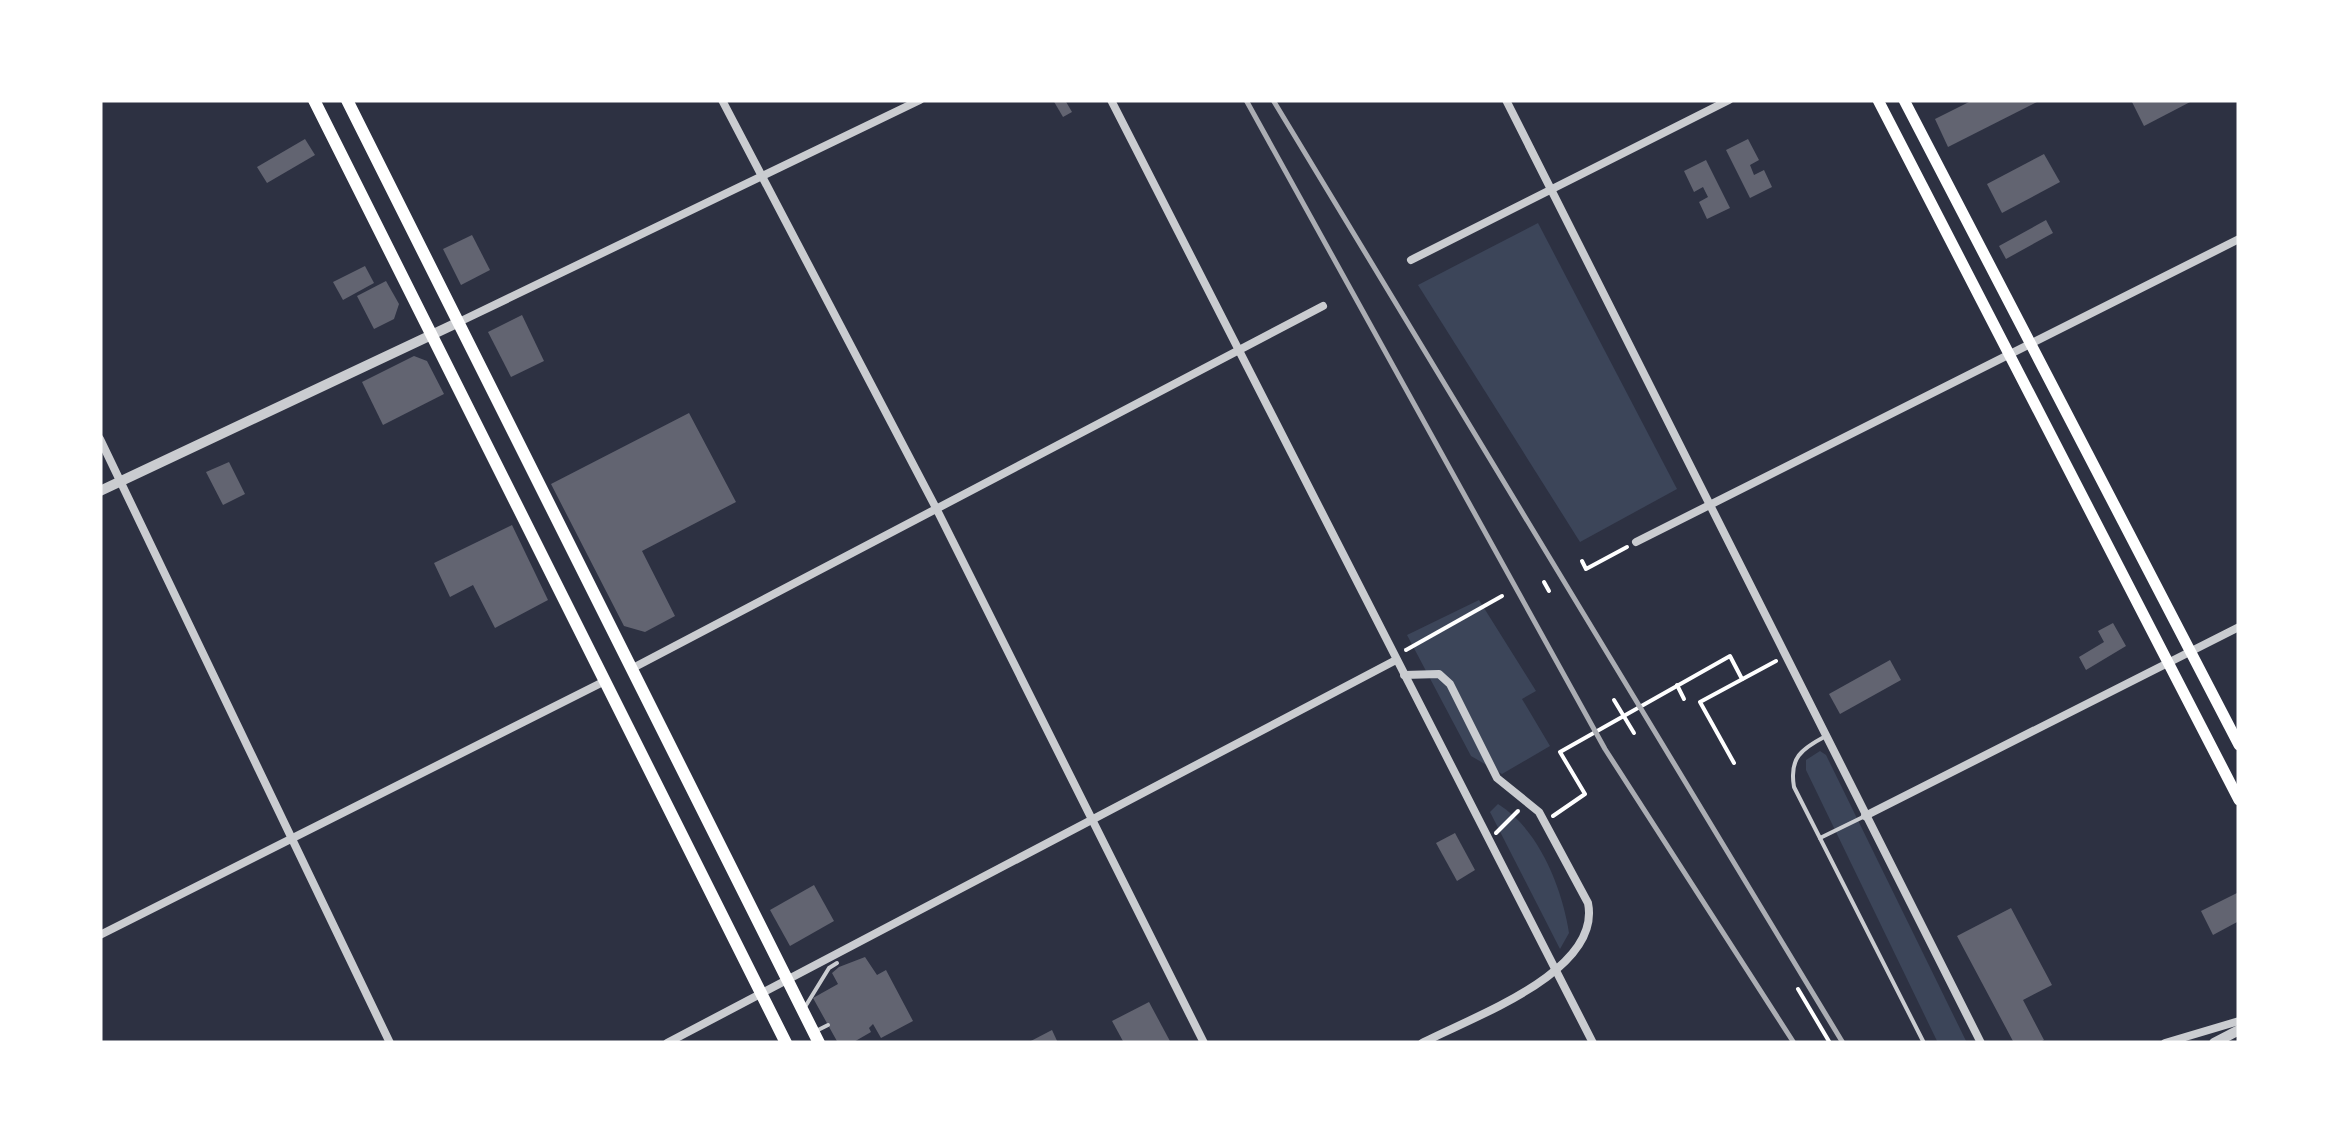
<svg xmlns="http://www.w3.org/2000/svg" width="2339" height="1143" viewBox="0 0 2339 1143" font-family="'Work Sans',sans-serif">
  <rect width="100%" height="100%" fill="#2d3142"/>
  <g fill="#3c4559">
    <polygon points="1538,223 1677,489 1580,542 1418,285"/>
    <polygon points="1479,600 1536,691 1522,699 1550,746 1502,774 1471,756 1407,635"/>
    <polygon points="1820,751 1826,755 1967,1043 1938,1043 1806,770 1806,760"/>
    <path d="M1498 804C1539 829 1562 888 1569 933L1560 949 1490 812Z"/>
  </g>
  <g fill="#626471">
    <polygon points="1053,100 1065,100 1072,112 1063,117"/>
    <polygon points="1973,100 2041,100 1948,147 1935,119"/>
    <polygon points="2131,100 2194,100 2144,126"/>
    <polygon points="305,139 315,155 267,183 257,167"/>
    <polygon points="1748,139 1759,160 1750,165 1754,175 1764,170 1772,187 1750,198 1726,150"/>
    <polygon points="2044,154 2060,182 2002,213 1987,184"/>
    <polygon points="1706,160 1730,208 1707,219 1699,202 1708,197 1703,187 1694,192 1684,171"/>
    <polygon points="2046,220 2053,233 2006,259 1999,246"/>
    <polygon points="472,235 490,270 461,285 443,249"/>
    <polygon points="365,266 374,283 343,300 333,282"/>
    <polygon points="386,281 399,304 394,319 374,329 357,296"/>
    <polygon points="522,315 544,361 511,377 488,332"/>
    <polygon points="414,356 427,361 444,394 383,425 362,382"/>
    <polygon points="689,413 736,502 642,551 675,616 645,632 624,626 551,484"/>
    <polygon points="229,462 245,494 223,505 206,472"/>
    <polygon points="512,525 548,600 495,628 473,585 450,597 434,563"/>
    <polygon points="2113,623 2126,646 2086,670 2079,657 2104,642 2098,631"/>
    <polygon points="1890,660 1901,680 1840,714 1829,694"/>
    <polygon points="1455,833 1475,870 1457,881 1436,843"/>
    <polygon points="814,885 834,921 790,946 770,910"/>
    <polygon points="2239,892 2239,921 2213,935 2201,911"/>
    <polygon points="2011,908 2052,985 2023,1000 2044,1040 2038,1043 2014,1043 1957,936"/>
    <polygon points="865,957 877,975 886,970 913,1021 881,1038 873,1024 869,1028 871,1032 852,1043 838,1043 813,998 838,984 832,973 839,967"/>
    <polygon points="1149,1002 1171,1043 1124,1043 1112,1021"/>
    <polygon points="1052,1030 1058,1043 1027,1043"/>
  </g>
  <g fill="none" stroke-linecap="round" stroke-linejoin="round">
    <g stroke="#fff" stroke-width="4">
      <polyline points="1582,561 1586,569 1627,547"/>
      <polyline points="1544,582 1549,591"/>
      <polyline points="1406,650 1502,596"/>
      <polyline points="1677,685 1684,699"/>
      <polyline points="1614,700 1634,733"/>
      <polyline points="1734,763 1700,702 1776,661"/>
      <polyline points="1553,816 1585,794 1560,752 1730,656 1742,679"/>
      <polyline points="1496,833 1518,811"/>
      <polyline points="1798,989 1830,1043"/>
    </g>
    <g stroke="#caccd0" stroke-width="4">
      <path d="M1826 736C1801 749 1789 758 1794 787L1924 1043"/>
      <polyline points="1820,838 1865,816"/>
      <polyline points="805,1007 829,968 837,963"/>
      <polyline points="818,1030 828,1025"/>
    </g>
    <g stroke="#caccd0" stroke-width="8">
      <polyline points="722,100 936,508 1204,1043"/>
      <polyline points="1111,100 1593,1043"/>
      <polyline points="1506,100 1981,1043"/>
      <polyline points="1411,260 1729,100"/>
      <polyline points="459,322 920,100"/>
      <polyline points="100,439 390,1043"/>
      <polyline points="1636,542 2239,239"/>
      <polyline points="631,669 1323,306"/>
      <path d="M1404 675 1439 674 1450 684 1497 778 1539 812 1588 903C1602 972 1472 1017 1422 1043"/>
      <polyline points="1865,816 2239,627"/>
      <polyline points="100,935 605,681"/>
      <polyline points="667,1043 1396,660"/>
      <polyline points="2165,1043 2239,1021"/>
    </g>
    <g stroke="#caccd0" stroke-width="10">
      <polyline points="100,491 459,322"/>
      <polyline points="2214,1043 2239,1030"/>
    </g>
    <g stroke="#fff" stroke-width="11">
      <polyline points="1878,100 2239,800"/>
      <polyline points="1904,100 2239,745"/>
    </g>
    <g stroke="#fff" stroke-width="12">
      <polyline points="314,100 786,1043"/>
      <polyline points="347,100 819,1043"/>
    </g>
    <g stroke="#abadb3" stroke-width="5">
      <polyline points="1246,100 1605,749 1794,1043"/>
      <polyline points="1273,100 1843,1043"/>
    </g>
  </g>
  <rect width="2339" height="1143" fill="none" stroke="#ffffff" stroke-width="205"/>
</svg>
